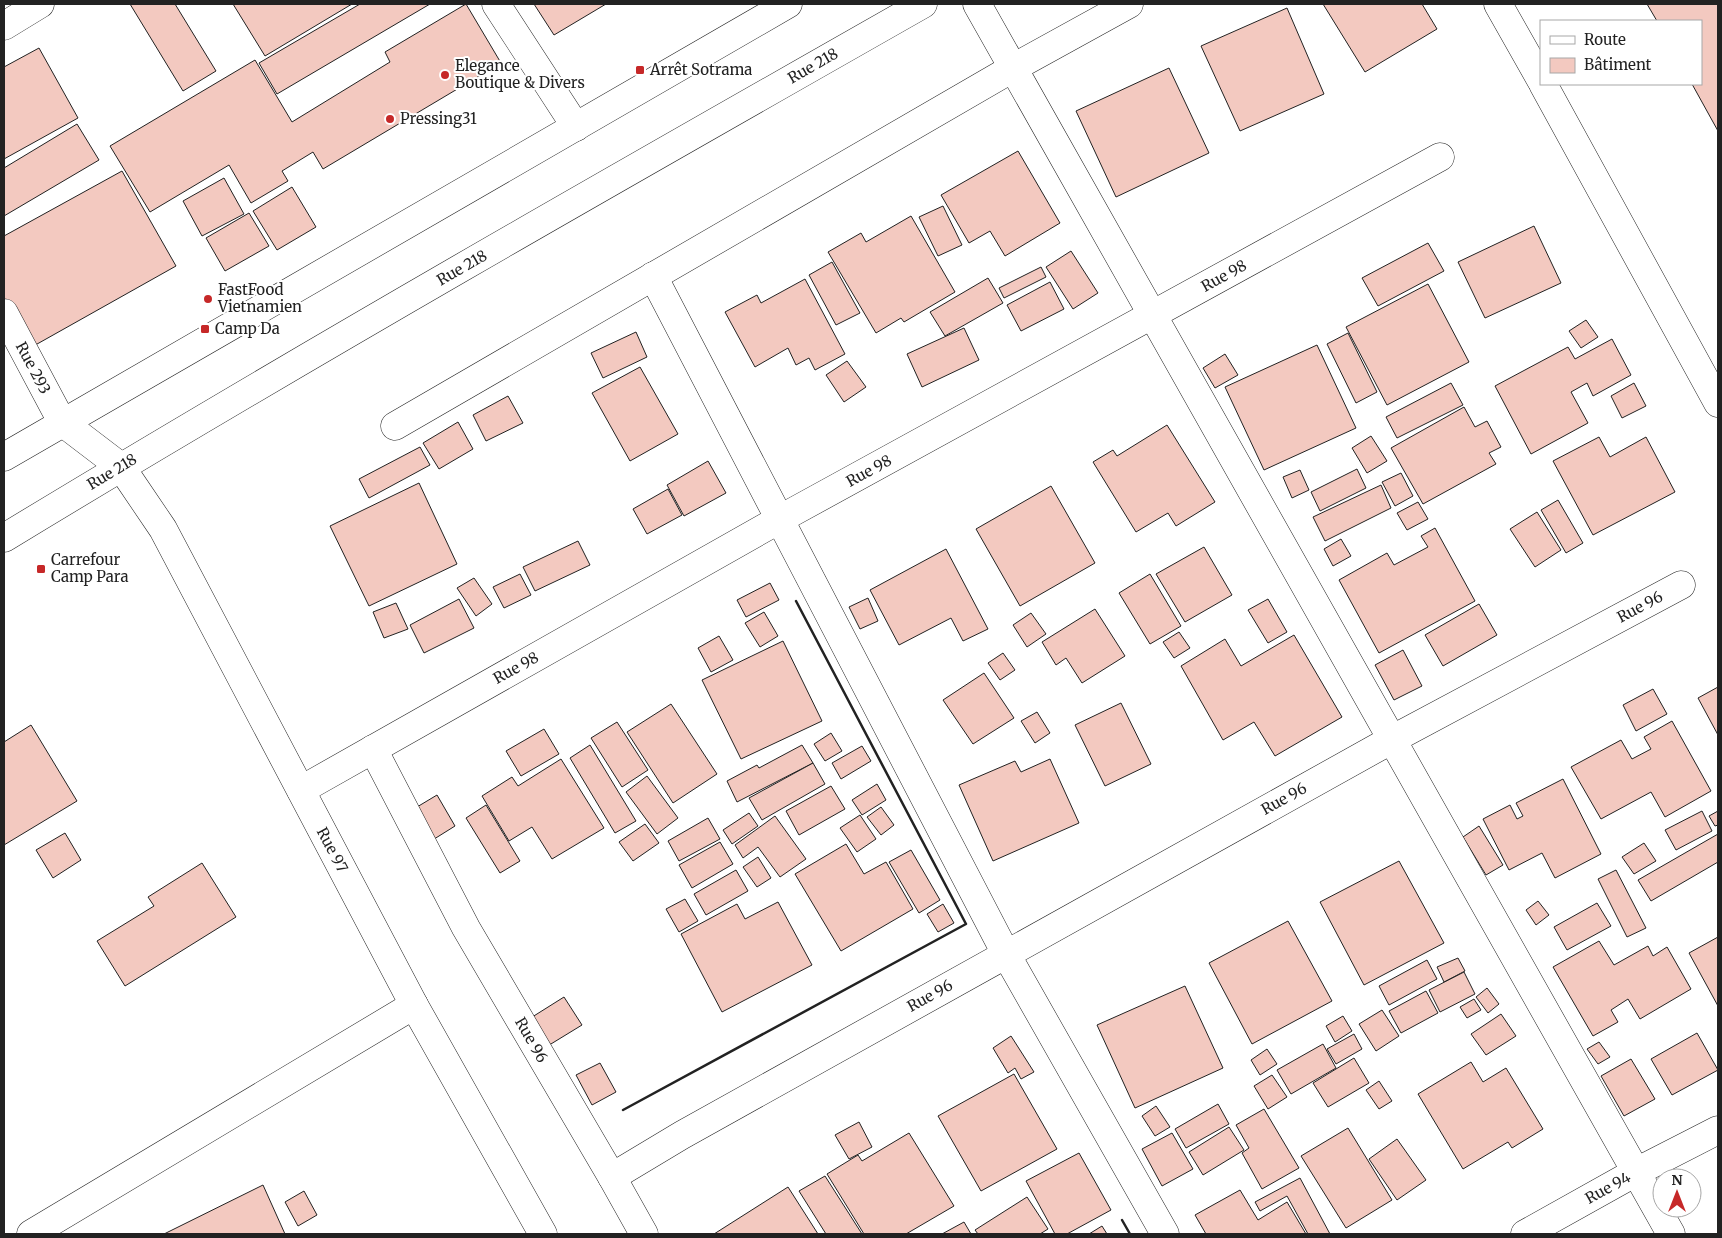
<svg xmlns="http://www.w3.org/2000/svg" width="1722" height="1238" viewBox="0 0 1722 1238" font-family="Merriweather,serif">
  <rect width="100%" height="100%" fill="#fff"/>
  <g fill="#f3c9c0" stroke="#222">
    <polygon points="130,4 175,4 216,71 183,91"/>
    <polygon points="233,4 352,4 265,56"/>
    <polygon points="360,4 430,4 277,94 259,63"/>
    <polygon points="466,4 501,63 323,169 313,152 282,171 288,181 251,203 229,165 150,212 110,146 255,60 292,122 390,62 385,52"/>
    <polygon points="534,4 606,4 554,35"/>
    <polygon points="1323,4 1422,4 1437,29 1365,72"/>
    <polygon points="1647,4 1718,4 1718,131 1692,84 1701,84 1701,21 1657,21"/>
    <polygon points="1287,8 1324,94 1240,131 1201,46"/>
    <polygon points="39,48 78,118 4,159 4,67"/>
    <polygon points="1169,68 1209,153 1116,197 1076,111"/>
    <polygon points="77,124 99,160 4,216 4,168"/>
    <polygon points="1018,151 1060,223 1005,256 990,231 969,243 941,195"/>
    <polygon points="122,171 176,266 30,348 4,301 4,236"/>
    <polygon points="224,178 244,214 202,236 183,201"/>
    <polygon points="292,187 316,227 277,250 253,211"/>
    <polygon points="943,206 962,245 938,256 919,217"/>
    <polygon points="249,213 269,246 225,271 206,238"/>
    <polygon points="911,216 955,292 904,322 901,318 876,333 828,252 861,233 866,242"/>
    <polygon points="1534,226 1561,283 1485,318 1458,262"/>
    <polygon points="1428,243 1444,271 1378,306 1362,278"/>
    <polygon points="1071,251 1098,293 1073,309 1046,267"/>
    <polygon points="832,262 860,313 836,325 809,275"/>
    <polygon points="1041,267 1046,277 1004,298 999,288"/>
    <polygon points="988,278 1003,303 945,336 930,312"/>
    <polygon points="805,279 845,354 815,370 809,358 796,365 788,348 755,367 725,312 757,295 761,303"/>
    <polygon points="1050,282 1064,309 1021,331 1007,305"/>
    <polygon points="1428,284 1469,362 1387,405 1346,327"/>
    <polygon points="1586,320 1598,337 1581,348 1569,331"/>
    <polygon points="964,328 979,360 922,387 907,354"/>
    <polygon points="636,332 647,357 603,378 591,353"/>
    <polygon points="1348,333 1377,392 1356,403 1327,344"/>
    <polygon points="1612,339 1631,375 1593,396 1587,383 1571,392 1588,423 1531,454 1495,386 1568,347 1575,359"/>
    <polygon points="1317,345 1356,428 1264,470 1225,387"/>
    <polygon points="1225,354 1238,375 1215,388 1203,368"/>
    <polygon points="847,361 866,387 844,402 826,375"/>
    <polygon points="640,367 678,434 630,461 592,393"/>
    <polygon points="1451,383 1463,405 1397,438 1386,417"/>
    <polygon points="1634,383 1646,406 1622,418 1611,396"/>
    <polygon points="508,396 523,423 486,441 473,415"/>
    <polygon points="1464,407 1475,427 1487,421 1501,447 1489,453 1496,464 1423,504 1391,448"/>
    <polygon points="458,422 473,449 439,469 423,443"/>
    <polygon points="1167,425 1215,502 1176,526 1168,513 1136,532 1093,462 1113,450 1117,456"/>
    <polygon points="1371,436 1387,461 1367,473 1352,448"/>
    <polygon points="1599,437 1610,457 1646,437 1675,492 1593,535 1553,461"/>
    <polygon points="420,447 430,465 369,498 359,479"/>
    <polygon points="708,461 726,493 684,516 667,485"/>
    <polygon points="1357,469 1366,488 1320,511 1311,492"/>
    <polygon points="1300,470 1309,490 1292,498 1283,477"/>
    <polygon points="1401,473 1413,496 1395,506 1382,482"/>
    <polygon points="419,483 457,564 369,606 330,526"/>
    <polygon points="1381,485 1391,508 1325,541 1313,517"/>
    <polygon points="1051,486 1095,563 1020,606 976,529"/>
    <polygon points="668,489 682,515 647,534 633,509"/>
    <polygon points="1558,500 1583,543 1566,553 1541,510"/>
    <polygon points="1418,502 1428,519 1407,530 1397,513"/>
    <polygon points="1537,512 1561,550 1535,567 1510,529"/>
    <polygon points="1435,528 1475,601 1379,653 1339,580 1387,553 1394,565 1428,547 1421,536"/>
    <polygon points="1341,539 1351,556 1333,566 1324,549"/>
    <polygon points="578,541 590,565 535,591 523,567"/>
    <polygon points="1204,547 1232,595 1185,622 1156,574"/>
    <polygon points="946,549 988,629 963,641 951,618 899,645 870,590"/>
    <polygon points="520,574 531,595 504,608 493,587"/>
    <polygon points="1150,574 1181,626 1150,644 1119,593"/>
    <polygon points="474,578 492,604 476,616 457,588"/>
    <polygon points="770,583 779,600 746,617 737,600"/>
    <polygon points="868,598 878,621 860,629 849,607"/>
    <polygon points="459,599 474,628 424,653 410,625"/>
    <polygon points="1268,599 1287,632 1268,643 1248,610"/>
    <polygon points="396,603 408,629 384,638 373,612"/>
    <polygon points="1479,604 1497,635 1443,666 1425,635"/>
    <polygon points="1095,609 1125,656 1082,683 1066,658 1056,665 1042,642"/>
    <polygon points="764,612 778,636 760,647 745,623"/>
    <polygon points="1031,613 1046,634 1027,647 1013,625"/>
    <polygon points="1179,632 1190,648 1174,658 1163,642"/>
    <polygon points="1294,635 1342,717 1275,756 1254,722 1223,740 1181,666 1225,639 1241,666"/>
    <polygon points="719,636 733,660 711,672 698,648"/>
    <polygon points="783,641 822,721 741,759 702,680"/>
    <polygon points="1403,650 1422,686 1394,700 1375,665"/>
    <polygon points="1003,653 1015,670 1000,680 988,663"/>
    <polygon points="984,673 1014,718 973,744 943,700"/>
    <polygon points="1718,687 1718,735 1698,698"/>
    <polygon points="1653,689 1667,714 1636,731 1623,705"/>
    <polygon points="1121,703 1151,764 1105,786 1075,725"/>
    <polygon points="671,704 717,774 673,803 627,732"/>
    <polygon points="1037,712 1050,733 1035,743 1021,721"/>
    <polygon points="1672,721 1711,791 1665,817 1651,792 1601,819 1571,767 1621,740 1632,759 1651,749 1644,737"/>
    <polygon points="617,722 648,770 622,787 591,738"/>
    <polygon points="31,725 77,801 4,845 4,742"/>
    <polygon points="544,729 559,754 521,776 506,751"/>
    <polygon points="831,733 842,751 825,761 814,744"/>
    <polygon points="590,745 636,821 615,833 570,758"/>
    <polygon points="802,745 813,763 737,802 727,781 757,765 759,768"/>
    <polygon points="862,746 871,761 841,779 832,763"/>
    <polygon points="561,759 604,828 552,859 532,827 509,841 482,796 512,777 518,786"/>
    <polygon points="1050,759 1079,823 993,861 959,785 1015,761 1021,772"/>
    <polygon points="813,763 825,784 762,820 749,798"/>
    <polygon points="647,776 678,818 657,834 626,792"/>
    <polygon points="1563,779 1601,854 1555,878 1542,853 1509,870 1483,819 1510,805 1517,819 1523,816 1516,803"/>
    <polygon points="877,784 886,800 862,815 852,800"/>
    <polygon points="831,786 845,809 799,835 786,811"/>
    <polygon points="437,795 455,826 431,841 412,810"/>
    <polygon points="486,805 520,861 500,873 466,818"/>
    <polygon points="881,807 894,825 881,835 867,817"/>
    <polygon points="1702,811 1712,831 1676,850 1665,830"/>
    <polygon points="1718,811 1718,825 1715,826 1709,816"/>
    <polygon points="749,813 758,826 732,844 723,830"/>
    <polygon points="860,815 876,839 857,852 840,828"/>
    <polygon points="775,816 806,859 780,877 758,847 743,858 735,845"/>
    <polygon points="708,818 720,839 679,861 668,841"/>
    <polygon points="645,824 659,843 633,861 619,842"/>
    <polygon points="1479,826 1503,865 1486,875 1463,837"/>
    <polygon points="65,833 81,860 53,878 36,850"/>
    <polygon points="1718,834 1718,862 1651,901 1638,880"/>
    <polygon points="720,842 733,864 692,888 679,865"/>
    <polygon points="1644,843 1656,861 1634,874 1622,857"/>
    <polygon points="846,844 864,874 886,862 913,909 841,951 795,874"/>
    <polygon points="911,850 940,900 919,913 889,862"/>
    <polygon points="758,857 771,878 757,887 743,867"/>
    <polygon points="1399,861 1444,943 1364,985 1320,902"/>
    <polygon points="202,863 236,917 125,986 97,941 154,906 148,897"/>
    <polygon points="736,870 748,891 706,915 694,894"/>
    <polygon points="1616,870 1646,928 1627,937 1598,879"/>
    <polygon points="685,899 698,921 679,932 666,909"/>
    <polygon points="1538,901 1549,915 1536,925 1526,910"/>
    <polygon points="778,902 812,965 722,1012 681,934 737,904 745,919"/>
    <polygon points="1597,903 1611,926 1567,950 1554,927"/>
    <polygon points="943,904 954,923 938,932 927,914"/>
    <polygon points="1288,921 1332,1001 1252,1044 1209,963"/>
    <polygon points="1718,937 1718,1006 1689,953"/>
    <polygon points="1599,941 1614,965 1648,946 1653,956 1667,947 1691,989 1640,1019 1628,999 1611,1010 1618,1022 1593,1036 1553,967"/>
    <polygon points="1458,958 1465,971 1444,982 1437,967"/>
    <polygon points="1427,960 1437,979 1389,1005 1379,986"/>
    <polygon points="1464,972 1475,994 1440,1012 1429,990"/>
    <polygon points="1185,986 1223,1068 1135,1108 1097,1025"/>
    <polygon points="1487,988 1499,1004 1488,1013 1476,997"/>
    <polygon points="1426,991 1438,1013 1401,1033 1389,1011"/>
    <polygon points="564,997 582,1025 546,1047 529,1019"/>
    <polygon points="1474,999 1481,1010 1467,1018 1460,1007"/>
    <polygon points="1382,1010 1399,1036 1376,1051 1359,1024"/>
    <polygon points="1501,1014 1516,1036 1486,1055 1471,1034"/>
    <polygon points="1343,1016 1352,1031 1335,1042 1326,1026"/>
    <polygon points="1697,1033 1718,1070 1672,1095 1651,1059"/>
    <polygon points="1354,1034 1362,1049 1336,1064 1327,1049"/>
    <polygon points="1011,1036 1034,1072 1021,1079 1015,1068 1008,1073 993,1048"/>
    <polygon points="1599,1042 1610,1057 1598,1064 1587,1049"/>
    <polygon points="1323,1044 1336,1068 1291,1094 1277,1070"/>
    <polygon points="1267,1049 1277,1064 1260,1075 1251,1060"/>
    <polygon points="1354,1058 1369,1083 1328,1107 1313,1083"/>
    <polygon points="1631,1059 1655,1099 1624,1116 1601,1076"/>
    <polygon points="1471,1062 1483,1082 1506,1068 1543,1129 1512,1148 1508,1142 1463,1169 1418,1094"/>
    <polygon points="600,1063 616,1092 592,1105 576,1075"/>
    <polygon points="1014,1074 1057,1149 981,1191 938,1116"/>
    <polygon points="1272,1075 1287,1097 1268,1109 1254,1086"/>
    <polygon points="1379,1081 1392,1101 1379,1109 1366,1090"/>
    <polygon points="1218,1104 1229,1124 1186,1148 1175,1129"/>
    <polygon points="1156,1106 1170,1127 1155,1136 1142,1116"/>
    <polygon points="1264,1109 1299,1168 1262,1189 1242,1153 1249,1148 1236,1125"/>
    <polygon points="859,1122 872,1147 849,1159 835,1135"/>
    <polygon points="1229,1127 1244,1150 1203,1175 1189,1152"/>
    <polygon points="1348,1128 1392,1200 1346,1228 1301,1156"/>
    <polygon points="909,1133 954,1206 906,1234 864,1234 827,1174 858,1155 862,1161"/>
    <polygon points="1172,1133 1193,1169 1162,1186 1142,1149"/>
    <polygon points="1397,1139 1426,1180 1397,1200 1369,1159"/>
    <polygon points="1079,1153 1111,1210 1067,1234 1055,1234 1026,1181"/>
    <polygon points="825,1176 862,1234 826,1234 799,1191"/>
    <polygon points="1300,1178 1330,1234 1308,1234 1287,1196 1260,1211 1255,1202"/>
    <polygon points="263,1185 285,1234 164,1234"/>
    <polygon points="788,1187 818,1234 714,1234"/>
    <polygon points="1240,1190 1258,1220 1287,1202 1306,1234 1206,1234 1195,1215"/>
    <polygon points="304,1191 317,1215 298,1226 285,1202"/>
    <polygon points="1027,1197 1048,1229 1040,1234 978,1234 975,1230"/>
    <polygon points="964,1222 971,1234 942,1234"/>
    <polygon points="1102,1226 1107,1234 1089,1234"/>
  </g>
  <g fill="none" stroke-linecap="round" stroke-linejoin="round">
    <defs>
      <g id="minor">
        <polyline points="496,4 576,127"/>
        <polyline points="977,4 1671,1234"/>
        <polyline points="1498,4 1541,80"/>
        <polyline points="4,26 40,4"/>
        <polyline points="1543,84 1718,403"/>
        <polyline points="653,276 1006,954 1165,1234"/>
        <polyline points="4,313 62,422 121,467 163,529 414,1005 543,1234"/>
        <polyline points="395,426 1013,68 1129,4"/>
        <polyline points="373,749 466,928 612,1177 682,1135 1391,740 1681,585"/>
        <polyline points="301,790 780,519 1440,157"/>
        <polyline points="612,1177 644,1234"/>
        <polyline points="31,1234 414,1005"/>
        <polyline points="1525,1234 1636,1172 1718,1130"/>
      </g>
      <g id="highway">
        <polyline points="4,457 788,4"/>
        <path d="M4 538C307 354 615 179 923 4"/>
      </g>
    </defs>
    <use href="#minor" stroke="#222" stroke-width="29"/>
    <use href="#highway" stroke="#222" stroke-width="29"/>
    <use href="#minor" stroke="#fff" stroke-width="28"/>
    <use href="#highway" stroke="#fff" stroke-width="28"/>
    <g stroke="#222" stroke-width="2.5">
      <polyline points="623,1110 966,924 796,601"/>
      <polyline points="1122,1220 1130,1234"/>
    </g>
  </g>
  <g fill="#c62828" stroke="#fff" stroke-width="2">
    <rect x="635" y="65" width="10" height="10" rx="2.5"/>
    <circle cx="445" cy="75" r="5"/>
    <circle cx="390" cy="119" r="5"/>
    <circle cx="208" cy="299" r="5"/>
    <rect x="200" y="324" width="10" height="10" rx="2.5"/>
    <rect x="36" y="564" width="10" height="10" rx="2.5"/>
  </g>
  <g text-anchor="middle" stroke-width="4" stroke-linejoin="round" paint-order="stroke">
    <g font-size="15" fill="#222" stroke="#fff" text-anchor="start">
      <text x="455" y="71">Elegance<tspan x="455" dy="17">Boutique &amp; Divers</tspan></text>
      <text x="650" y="75">Arrêt Sotrama</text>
      <text x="400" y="124">Pressing31</text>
      <text x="218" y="295">FastFood<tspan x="218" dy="17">Vietnamien</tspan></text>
      <text x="215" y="334">Camp Da</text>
      <text x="51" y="565">Carrefour<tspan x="51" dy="17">Camp Para</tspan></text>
    </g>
    <g font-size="15" fill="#222" stroke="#fff">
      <text transform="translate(813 66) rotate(-30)" y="5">Rue 218</text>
      <text transform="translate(462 268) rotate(-30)" y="5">Rue 218</text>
      <text transform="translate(1224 276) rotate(-29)" y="5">Rue 98</text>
      <text transform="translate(33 368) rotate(62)" y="5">Rue 293</text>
      <text transform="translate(869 471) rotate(-29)" y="5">Rue 98</text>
      <text transform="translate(112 472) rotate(-31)" y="5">Rue 218</text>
      <text transform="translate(1640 607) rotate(-28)" y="5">Rue 96</text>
      <text transform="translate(516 668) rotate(-29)" y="5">Rue 98</text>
      <text transform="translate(1284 799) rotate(-29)" y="5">Rue 96</text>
      <text transform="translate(332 850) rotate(62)" y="5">Rue 97</text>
      <text transform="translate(930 996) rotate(-29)" y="5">Rue 96</text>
      <text transform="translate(531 1040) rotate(60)" y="5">Rue 96</text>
      <text transform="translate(1608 1188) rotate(-29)" y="5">Rue 94</text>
    </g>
  </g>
  <rect width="1722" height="1238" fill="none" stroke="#222222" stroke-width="10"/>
  <rect x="1540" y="20" width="162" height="65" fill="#ffffff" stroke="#a7a7a7"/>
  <rect x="1550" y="36" width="25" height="8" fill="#ffffff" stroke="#a7a7a7"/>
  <text x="1584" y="45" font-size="15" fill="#222222">Route</text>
  <rect x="1550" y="58" width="25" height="15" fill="#f3c9c0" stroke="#a7a7a7"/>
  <text x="1584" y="70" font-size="15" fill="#222222">Bâtiment</text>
  <g transform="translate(1677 1193)"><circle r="24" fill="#ffffff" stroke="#a7a7a7"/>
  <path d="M0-4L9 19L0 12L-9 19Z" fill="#c62828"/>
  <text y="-8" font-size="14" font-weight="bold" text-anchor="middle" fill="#222222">N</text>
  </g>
</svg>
